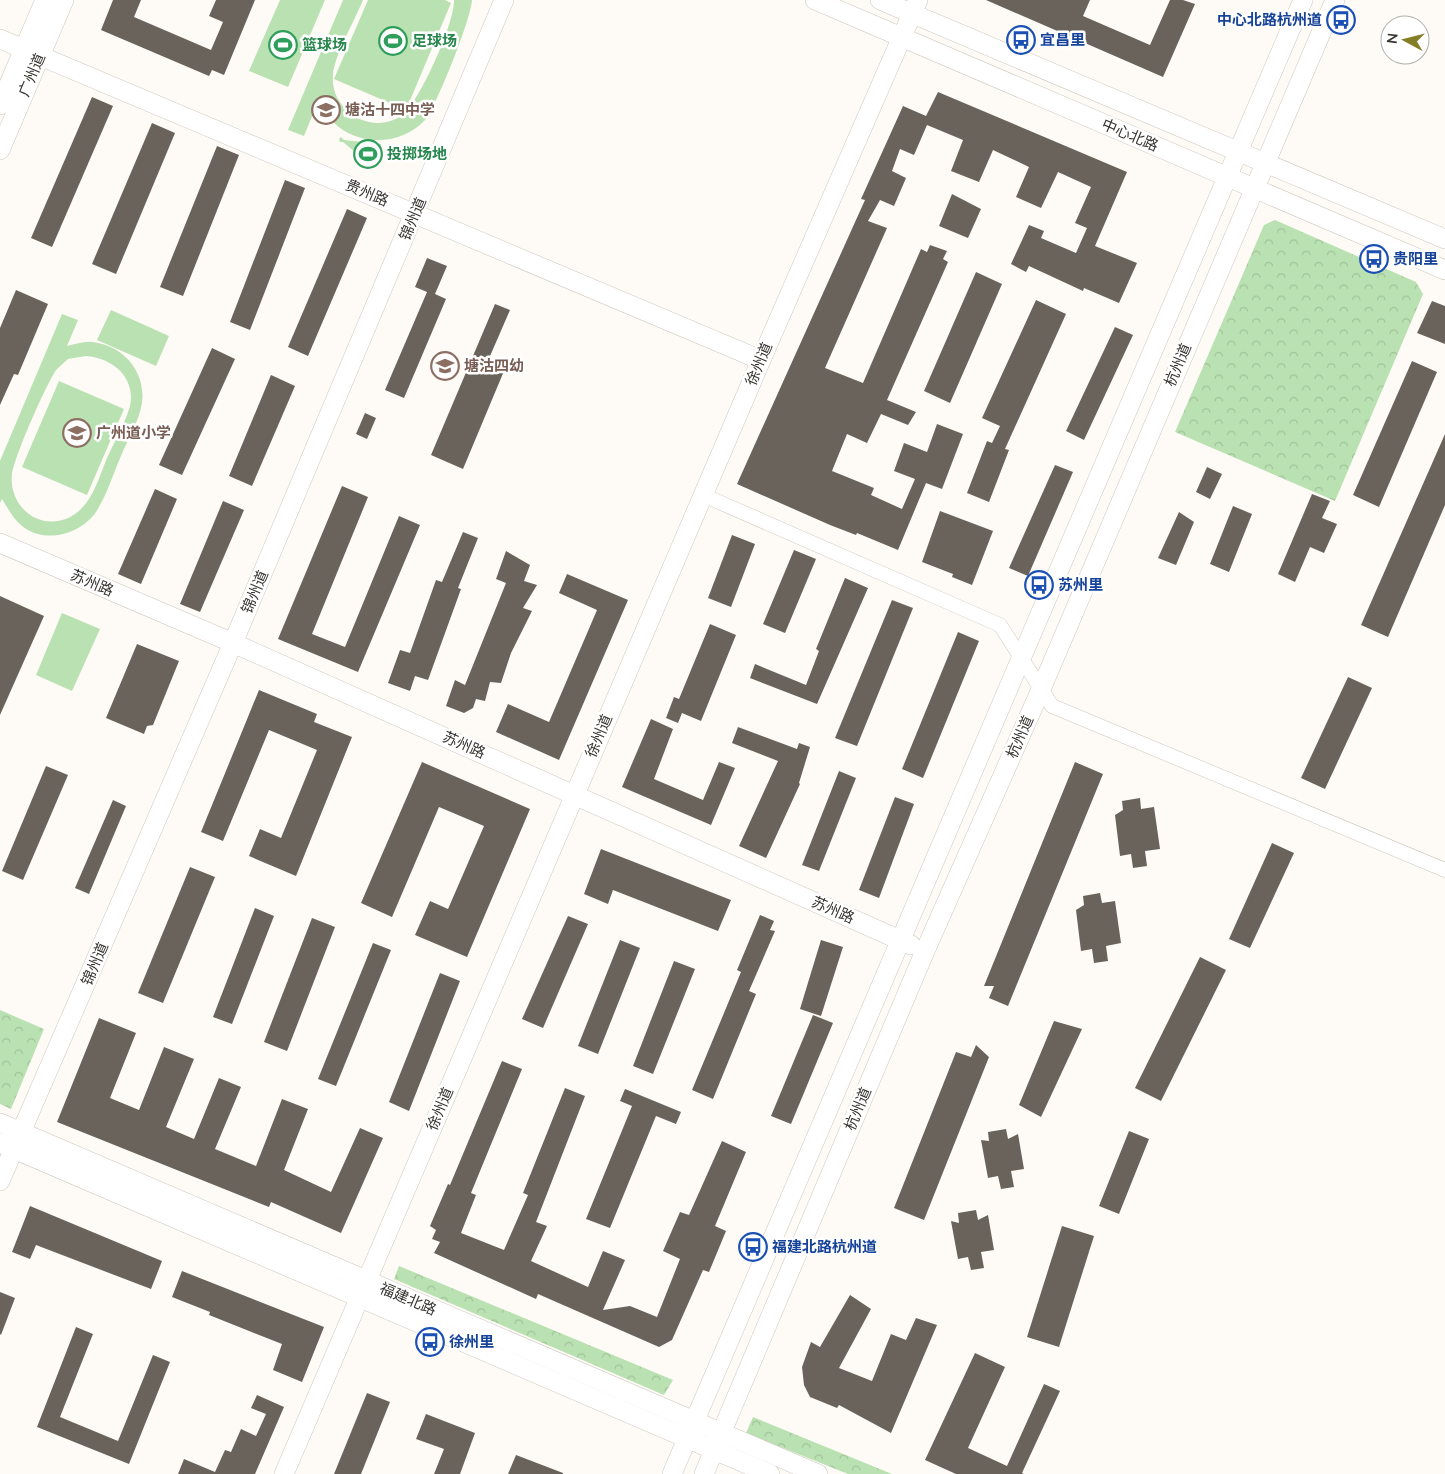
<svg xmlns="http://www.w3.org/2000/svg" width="1445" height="1474" viewBox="0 0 1445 1474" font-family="Mulish,'Noto Sans SC',sans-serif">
  <defs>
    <pattern id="park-crowns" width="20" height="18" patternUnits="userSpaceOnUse" patternTransform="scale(1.25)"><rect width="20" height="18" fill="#bae1b2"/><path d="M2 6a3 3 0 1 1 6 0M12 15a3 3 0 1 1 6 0" fill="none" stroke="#a1c29a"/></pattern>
  </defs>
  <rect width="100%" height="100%" fill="#fefbf7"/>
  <g fill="#bae1b2" fill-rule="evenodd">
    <polygon points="280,0 325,0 288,87 249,71"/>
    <path d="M343 0H363C355 20 335 54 333 74 329 110 371 136 401 116 419 104 455 22 454 0H472C471 19 437 105 425 120 401 146 358 147 333 122 326 116 323 107 319 99L304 136 288 130Z"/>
    <polygon points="368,0 445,0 451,3 406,110 334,79"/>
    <polygon points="341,137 344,140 381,144 379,156 372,166 343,142 340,142 339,139"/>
    <polygon points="111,310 169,336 156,366 97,340"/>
    <path d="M62 314 78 320 67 346C76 344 84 341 93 342 124 346 146 372 142 403 139 421 128 439 121 456 113 474 107 495 96 512 80 535 44 544 22 526 13 519 8 508 2 499L0 503V461ZM86 356C112 358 136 377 130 406 125 423 115 441 107 458 100 475 94 496 81 509 58 532 21 522 13 490 12 485 11 479 12 475 14 457 46 385 56 370L68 359Z"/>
    <polygon points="59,381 124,409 87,495 22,467"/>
    <polygon points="62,613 100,629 72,691 36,675"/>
  </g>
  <g fill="url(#park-crowns)">
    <polygon points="1275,220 1416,282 1423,294 1335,501 1175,432 1264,225"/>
    <polygon points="0,1010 44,1029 11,1109 0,1104"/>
    <polygon points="399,1266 673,1380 664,1395 394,1279"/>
    <polygon points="753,1417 892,1474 848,1474 746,1433"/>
  </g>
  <g fill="#69635b">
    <polygon points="113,0 141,0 134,17 211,50 223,22 209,16 216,0 255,0 224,75 212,70 209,76 101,30"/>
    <polygon points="986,0 1090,0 1083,16 1150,45 1170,0 1183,0 1195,4 1163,77"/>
    <polygon points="938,92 1127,172 1095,246 1137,263 1119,303 1084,288 1083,291 1029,266 1026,272 1011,264 1029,225 1044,231 1041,238 1076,253 1087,228 1075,223 1091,187 1058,172 1041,208 1016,197 1029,167 993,150 979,182 951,171 963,140 927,125 914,155 900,149 892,171 906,178 894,206 880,200 868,221 887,228 825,368 863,383 921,249 927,252 930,245 947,251 943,259 948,262 887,400 916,412 908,425 881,414 867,443 847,434 832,471 874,488 871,495 902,509 915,479 894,471 904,443 927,452 937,424 963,434 942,489 926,483 898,550 857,533 856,535 830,525 737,484 865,200 861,199 903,106 926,116"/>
    <polygon points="92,97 113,106 52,247 31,238"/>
    <polygon points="152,123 175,133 116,274 92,264"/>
    <polygon points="217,146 239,155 183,296 160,287"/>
    <polygon points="285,180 305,188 250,330 230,322"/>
    <polygon points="952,194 981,209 968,238 939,226"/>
    <polygon points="347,209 367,218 308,356 288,347"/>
    <polygon points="427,258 447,266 435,294 446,299 404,398 385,390 427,292 415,287"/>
    <polygon points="976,272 1002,284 950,403 924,391"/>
    <polygon points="16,290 48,304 18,375 14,374 0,405 0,328"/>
    <polygon points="1036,300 1066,314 1005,449 1009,450 989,502 967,493 987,441 992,443 1000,426 982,418"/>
    <polygon points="1432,301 1445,306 1445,344 1417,333"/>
    <polygon points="495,304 510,310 487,363 504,371 463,469 431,455"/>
    <polygon points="1115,327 1133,335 1084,440 1066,431"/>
    <polygon points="212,348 235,359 182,475 159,465"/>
    <polygon points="1412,361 1437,372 1379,507 1353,495"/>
    <polygon points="271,375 295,386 252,486 229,476"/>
    <polygon points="365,413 376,418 367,439 356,434"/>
    <polygon points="1445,434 1445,505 1388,637 1361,625"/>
    <polygon points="1055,465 1073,472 1028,576 1009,568"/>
    <polygon points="1207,467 1222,474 1210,499 1196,492"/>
    <polygon points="342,486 368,497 312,634 345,647 399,516 420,525 358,672 278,639"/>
    <polygon points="155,489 177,499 141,584 118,574"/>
    <polygon points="1312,494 1330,501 1322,518 1337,524 1324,553 1310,547 1295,582 1278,574"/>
    <polygon points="223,501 244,510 200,612 180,604"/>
    <polygon points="1233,506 1252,514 1229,572 1210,564"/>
    <polygon points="940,511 993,531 972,585 952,577 953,574 922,562"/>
    <polygon points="1179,512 1194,522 1176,565 1158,558"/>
    <polygon points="463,532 478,538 458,588 461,589 428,680 415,676 410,691 388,683 400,650 410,653 436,580 442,582"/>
    <polygon points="732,535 755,544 731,607 708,598"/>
    <polygon points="794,550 816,559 785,633 763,624"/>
    <polygon points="506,551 530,565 524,581 537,585 523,608 532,611 511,653 501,683 490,682 485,701 476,699 473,708 464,713 446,706 455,680 465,685 506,583 496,579"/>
    <polygon points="567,574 628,600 559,760 496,732 508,704 549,722 597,610 559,593"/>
    <polygon points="845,578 868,588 817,704 750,678 755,664 806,685 819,651 816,649"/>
    <polygon points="0,596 44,616 0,715"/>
    <polygon points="892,600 913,608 857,746 835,738"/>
    <polygon points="710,624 736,635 701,721 682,713 678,723 666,718 674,697 679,699"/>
    <polygon points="958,632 979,641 923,778 902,769"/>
    <polygon points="137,644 179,661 153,725 147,726 144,734 106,718"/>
    <polygon points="1348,677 1372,688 1325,789 1301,778"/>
    <polygon points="259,690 317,714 314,722 352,737 296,876 249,856 260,829 281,838 317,750 269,730 223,841 201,832"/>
    <polygon points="651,719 673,729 654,779 703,800 719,762 735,768 711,825 622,787"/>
    <polygon points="738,727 797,749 799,743 810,747 799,783 800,784 766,858 739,846 778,761 732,743"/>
    <polygon points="422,762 530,809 467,957 415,935 430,901 448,909 484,826 439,807 392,917 361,903"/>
    <polygon points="1075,762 1103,774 1008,1006 989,998 994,986 984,986"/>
    <polygon points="46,766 68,775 23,880 2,871"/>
    <polygon points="839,771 856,778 819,871 802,865"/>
    <polygon points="895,797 914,804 879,898 859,890"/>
    <polygon points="1140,798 1141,809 1154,807 1160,849 1145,851 1147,866 1133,868 1131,854 1120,856 1115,815 1123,810 1122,801"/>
    <polygon points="113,800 126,806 89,894 75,888"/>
    <polygon points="1272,843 1294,853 1250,948 1229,939"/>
    <polygon points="601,849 731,900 718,931 613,890 608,904 584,894"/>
    <polygon points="190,867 215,877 163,1003 138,993"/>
    <polygon points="1100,893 1102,903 1115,901 1121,943 1106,946 1108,961 1094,963 1092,949 1081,951 1076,910 1084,905 1083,896"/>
    <polygon points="255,908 274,916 232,1024 213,1017"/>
    <polygon points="760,915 774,921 770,930 775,931 749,991 756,994 713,1099 692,1090 741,972 737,970"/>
    <polygon points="568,916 588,924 543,1028 522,1019"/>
    <polygon points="312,918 335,927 287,1051 264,1042"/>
    <polygon points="620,940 640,948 598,1054 578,1046"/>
    <polygon points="821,940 843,947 821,1016 800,1009"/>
    <polygon points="373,943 391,950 336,1086 318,1079"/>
    <polygon points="1200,957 1226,970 1161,1101 1135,1088"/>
    <polygon points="674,961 695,969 653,1074 633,1066"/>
    <polygon points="440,973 460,981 409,1111 389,1102"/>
    <polygon points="813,1015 833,1023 791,1124 771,1116"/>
    <polygon points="99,1018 136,1033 110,1098 139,1110 164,1047 194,1059 166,1127 194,1139 219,1078 241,1087 215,1149 256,1166 282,1099 308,1109 284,1170 331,1192 360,1128 383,1138 341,1233 271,1202 269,1207 57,1122"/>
    <polygon points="1054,1021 1082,1029 1041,1117 1019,1105"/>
    <polygon points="976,1045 989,1057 924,1220 894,1208 956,1052 971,1057"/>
    <polygon points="502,1061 522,1069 471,1193 476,1195 461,1233 504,1250 528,1195 523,1193 565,1088 585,1096 536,1222 547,1226 531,1261 588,1287 603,1251 625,1260 603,1310 630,1306 657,1317 680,1259 663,1251 680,1212 689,1215 722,1141 746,1152 715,1226 726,1231 709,1272 703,1270 672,1340 659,1347 538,1294 536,1299 434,1253 440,1242 432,1239 436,1230 430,1226 448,1184 450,1185"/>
    <polygon points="625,1089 681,1112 676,1124 656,1116 610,1228 586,1219 632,1106 620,1101"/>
    <polygon points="1006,1129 1008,1139 1018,1134 1024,1169 1011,1171 1014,1187 1001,1189 998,1176 988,1178 981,1140 989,1141 988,1132"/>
    <polygon points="1129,1131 1149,1139 1119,1214 1099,1206"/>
    <polygon points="30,1206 162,1261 151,1289 36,1245 30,1259 12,1252"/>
    <polygon points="976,1210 978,1220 988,1215 994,1250 981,1252 984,1268 971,1270 968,1257 958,1259 951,1221 959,1223 958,1213"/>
    <polygon points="1062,1226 1094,1236 1059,1347 1027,1337"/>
    <polygon points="182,1271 324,1327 302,1382 273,1370 282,1344 209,1315 210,1312 172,1297"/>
    <polygon points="0,1292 15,1298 1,1335 0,1334"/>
    <polygon points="850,1295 871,1309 839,1368 872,1381 891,1334 906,1340 916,1318 937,1325 891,1433 839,1405 837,1408 810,1397 804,1385 802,1367 811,1342 820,1347"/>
    <polygon points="76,1327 93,1334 60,1417 118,1441 153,1355 170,1362 129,1464 37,1427"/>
    <polygon points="975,1353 1005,1367 968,1448 1007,1466 1044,1384 1060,1391 1022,1473 1024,1474 956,1474 925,1460"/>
    <polygon points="367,1393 390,1402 361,1474 334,1474"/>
    <polygon points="257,1395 284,1407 255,1474 178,1474 184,1459 215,1472 225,1450 231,1452 241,1429 256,1436 266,1414 251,1408"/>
    <polygon points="426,1414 475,1433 460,1474 434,1474 444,1449 416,1439"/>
    <polygon points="516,1455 563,1473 563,1474 508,1474"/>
  </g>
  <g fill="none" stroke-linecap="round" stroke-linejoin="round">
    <defs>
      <polyline id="street" points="703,495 1000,625 1052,706 1445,870"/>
      <g id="secondary">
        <polyline points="815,0 1445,270"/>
        <polyline points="880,0 1445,239"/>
        <polyline points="0,39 761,360"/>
        <polyline points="0,105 45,0"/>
        <polyline points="0,150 64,0"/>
        <polyline points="0,543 233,643 911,945"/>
        <polyline points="0,1123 818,1474"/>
        <polyline points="0,1143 770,1474"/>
        <polyline points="0,1181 233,643 504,0"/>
        <polyline points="284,1474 761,360 918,0"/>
        <polyline points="672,1474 1303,0"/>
        <polyline points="704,1474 925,951 1042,687 1335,0"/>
      </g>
    </defs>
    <use href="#street" stroke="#cec7be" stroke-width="15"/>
    <use href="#secondary" stroke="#cec7be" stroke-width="20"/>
    <use href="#street" stroke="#fff" stroke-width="14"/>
    <use href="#secondary" stroke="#fff" stroke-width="19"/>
  </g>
  <defs>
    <symbol id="bus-ring" viewBox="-11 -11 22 22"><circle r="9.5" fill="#fff" stroke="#1a4fb4" stroke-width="1.5"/><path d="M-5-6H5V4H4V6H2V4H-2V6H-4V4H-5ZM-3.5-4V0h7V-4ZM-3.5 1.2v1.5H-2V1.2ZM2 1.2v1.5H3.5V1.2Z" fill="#1a4fb4"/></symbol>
    <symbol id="stadium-ring" viewBox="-11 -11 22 22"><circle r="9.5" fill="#fff" stroke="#2e9e5b" stroke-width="1.5"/><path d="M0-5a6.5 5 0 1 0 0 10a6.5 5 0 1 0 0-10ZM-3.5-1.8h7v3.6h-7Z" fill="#2e9e5b"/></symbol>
    <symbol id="school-ring" viewBox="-11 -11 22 22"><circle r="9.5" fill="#fff" stroke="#8d6e63" stroke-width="1.5"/><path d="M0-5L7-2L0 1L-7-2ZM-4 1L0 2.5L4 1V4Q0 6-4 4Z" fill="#8d6e63"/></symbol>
  </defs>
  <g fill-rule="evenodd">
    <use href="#bus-ring" x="1325" y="4" width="32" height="32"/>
    <use href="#bus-ring" x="1005" y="24" width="32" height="32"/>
    <use href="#stadium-ring" x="377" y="25" width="32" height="32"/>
    <use href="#stadium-ring" x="267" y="29" width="32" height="32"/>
    <use href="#school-ring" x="310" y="94" width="32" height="32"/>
    <use href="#stadium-ring" x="352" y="138" width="32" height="32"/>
    <use href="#bus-ring" x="1358" y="243" width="32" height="32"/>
    <use href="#school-ring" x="429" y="350" width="32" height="32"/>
    <use href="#school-ring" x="61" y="417" width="32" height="32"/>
    <use href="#bus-ring" x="1023" y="569" width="32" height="32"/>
    <use href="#bus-ring" x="737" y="1231" width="32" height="32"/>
    <use href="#bus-ring" x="414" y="1326" width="32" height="32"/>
  </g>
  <g text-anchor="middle" stroke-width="5" stroke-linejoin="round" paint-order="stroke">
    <g font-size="15" font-weight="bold" fill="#164399" stroke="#fff" text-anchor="start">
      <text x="1322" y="25" text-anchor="end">中心北路杭州道</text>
      <text x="1040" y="45">宜昌里</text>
      <text x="1393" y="264">贵阳里</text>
      <text x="1058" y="590">苏州里</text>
      <text x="772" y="1252">福建北路杭州道</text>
      <text x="449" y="1347">徐州里</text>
    </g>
    <g font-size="15" font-weight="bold" fill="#27864d" stroke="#fff" text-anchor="start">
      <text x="412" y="46">足球场</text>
      <text x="302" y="50">篮球场</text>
      <text x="387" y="159">投掷场地</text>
    </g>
    <g font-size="15" fill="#393633" stroke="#fff">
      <text transform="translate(32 75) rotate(-67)" y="5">广州道</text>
      <text transform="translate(1130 135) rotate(23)" y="5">中心北路</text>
      <text transform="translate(367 193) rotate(23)" y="5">贵州路</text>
      <text transform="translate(413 219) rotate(-67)" y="5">锦州道</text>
      <text transform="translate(759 364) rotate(-67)" y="5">徐州道</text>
      <text transform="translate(1178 365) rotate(-67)" y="5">杭州道</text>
      <text transform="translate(92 583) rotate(23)" y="5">苏州路</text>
      <text transform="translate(255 592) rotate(-67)" y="5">锦州道</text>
      <text transform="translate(599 736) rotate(-67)" y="5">徐州道</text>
      <text transform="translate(1020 737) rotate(-66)" y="5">杭州道</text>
      <text transform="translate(464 745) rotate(24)" y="5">苏州路</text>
      <text transform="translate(833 910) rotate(24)" y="5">苏州路</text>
      <text transform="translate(95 964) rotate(-67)" y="5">锦州道</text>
      <text transform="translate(440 1109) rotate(-67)" y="5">徐州道</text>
      <text transform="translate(858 1109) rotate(-67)" y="5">杭州道</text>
      <text transform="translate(408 1299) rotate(23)" y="5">福建北路</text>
    </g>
    <g font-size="15" font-weight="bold" fill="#785e54" stroke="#fff" text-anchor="start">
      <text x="345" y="115">塘沽十四中学</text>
      <text x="464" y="371">塘沽四幼</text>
      <text x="96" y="438">广州道小学</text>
    </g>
  </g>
  <g transform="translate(1405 40) rotate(277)"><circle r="24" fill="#ffffff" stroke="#b0afad"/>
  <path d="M0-4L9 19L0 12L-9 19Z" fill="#847e26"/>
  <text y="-8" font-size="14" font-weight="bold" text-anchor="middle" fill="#393633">N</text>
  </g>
</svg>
